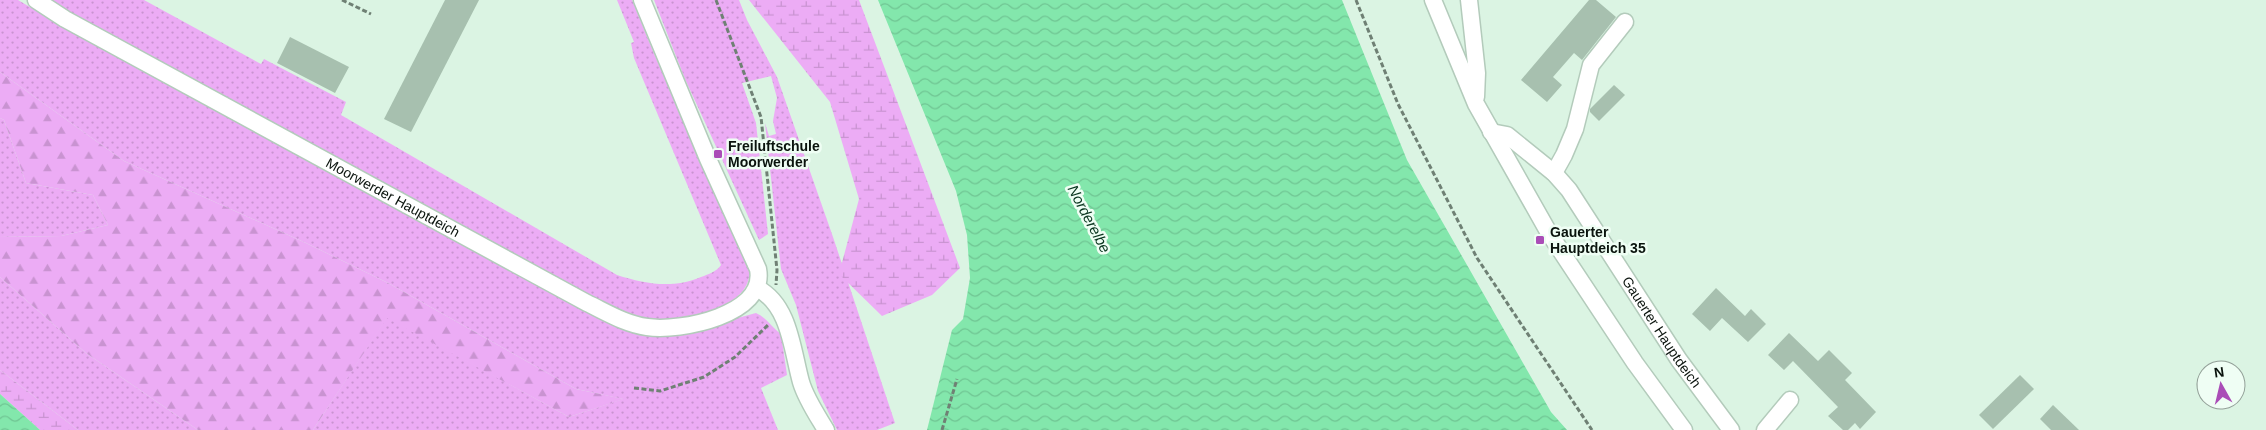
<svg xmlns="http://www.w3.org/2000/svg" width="2266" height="430" viewBox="0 0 2266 430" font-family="Helvetica,sans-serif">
  <defs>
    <pattern id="grass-dots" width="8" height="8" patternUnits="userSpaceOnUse" patternTransform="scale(1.25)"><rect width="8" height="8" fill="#ecacf5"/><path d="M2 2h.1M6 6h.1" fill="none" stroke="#c993d1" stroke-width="1.8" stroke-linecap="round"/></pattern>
    <pattern id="forest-firs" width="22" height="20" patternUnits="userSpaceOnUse" patternTransform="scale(1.25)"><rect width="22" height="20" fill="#ecacf5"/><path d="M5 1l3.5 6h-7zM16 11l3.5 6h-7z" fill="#c993d1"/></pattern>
    <pattern id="wetland-marsh" width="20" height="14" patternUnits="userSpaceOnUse" patternTransform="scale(1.25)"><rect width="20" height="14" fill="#ecacf5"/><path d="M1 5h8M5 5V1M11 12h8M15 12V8" fill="none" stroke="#c993d1"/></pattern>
    <pattern id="water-waves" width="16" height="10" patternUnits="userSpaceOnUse" patternTransform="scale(1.25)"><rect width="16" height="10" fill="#83e7ac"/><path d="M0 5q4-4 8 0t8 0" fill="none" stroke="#70c593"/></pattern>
  </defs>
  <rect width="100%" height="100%" fill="#dbf4e3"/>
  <g fill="url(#grass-dots)">
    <path d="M0 0H18L84 39 531 280 678 334 707 328 733 317 734 319 756 313C767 318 771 327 781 334L787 375 761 388 778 430H313L387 317 569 417 623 399 576 389 388 283 306 243 124 161 0 72Z"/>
    <path d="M44 0H144L261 64 264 59 346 102 341 115 617 275C645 284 673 289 701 277 709 274 716 272 721 265L634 58 631 43 634 42 617 0H632L655 56 748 263C761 307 683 322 653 320 636 319 619 309 603 302Z"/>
    <polygon points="654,0 739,0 747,20 777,77 833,237 895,423 877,430 837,430 818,391 796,305 781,269 765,123 769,136 776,134 773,121 777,98 771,76 742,83 756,123 768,234 759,240 685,79"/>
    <polygon points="0,118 4,120 26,183 93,195 108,225 61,236 0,237"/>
    <polygon points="0,277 86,353 198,430 78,430 0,370"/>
  </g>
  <polygon fill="url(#forest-firs)" points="0,72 124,161 306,243 388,283 576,389 624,399 569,417 387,318 313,430 198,430 86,353 0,277 0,237 61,236 108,225 93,195 26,183 4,120 0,118"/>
  <g fill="url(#wetland-marsh)">
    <polygon points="749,0 859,0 960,268 932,295 882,316 839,274 859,199 830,102"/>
    <polygon points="0,370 78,430 40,430 0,394"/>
  </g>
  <g fill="url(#water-waves)">
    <polygon points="878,0 1342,0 1407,160 1551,412 1567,430 927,430 952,330 963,319 970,278 967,235 956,191"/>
    <polygon points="0,394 40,430 0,430"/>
  </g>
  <g fill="#a7c0af">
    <polygon points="445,0 479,0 411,132 384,119"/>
    <polygon points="1589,0 1596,0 1616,17 1582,60 1574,53 1553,77 1562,85 1547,102 1521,80"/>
    <polygon points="290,37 349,67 335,93 277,63"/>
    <polygon points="1614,85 1625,95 1599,121 1590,112 1590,109"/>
    <polygon points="1716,288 1745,316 1751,309 1766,324 1748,342 1722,318 1710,331 1692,314"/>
    <polygon points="1789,333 1818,361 1829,350 1852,373 1845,380 1876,412 1860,429 1855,423 1848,430 1843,430 1828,416 1838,407 1793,361 1784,370 1768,355"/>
    <polygon points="2020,375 2034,389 1993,429 1979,415"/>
    <polygon points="2053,405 2079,430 2051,430 2040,419"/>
  </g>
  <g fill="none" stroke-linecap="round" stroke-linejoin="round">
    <defs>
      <g id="minor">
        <path id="s1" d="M36 0 65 19 587 303C606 312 625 324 647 327 680 332 767 315 758 269L708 159 642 0"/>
        <polyline points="1433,0 1476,104 1549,233 1635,363 1684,430"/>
        <polyline points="1469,0 1477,73 1476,97"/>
        <path id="s2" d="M1491 132 1507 135 1554 173 1569 190 1679 360 1731 430"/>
        <polyline points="1554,173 1564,155 1575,129 1591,65 1625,22"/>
        <path d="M757 288C790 305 792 350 801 382 806 399 817 415 826 430"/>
        <polyline points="1765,430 1790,400"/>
      </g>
    </defs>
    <use href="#minor" stroke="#b3cbbb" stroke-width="19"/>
    <g stroke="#6f8074" stroke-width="3" stroke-dasharray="5 2.5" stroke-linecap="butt">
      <polyline points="342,0 371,14"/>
      <polyline points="716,0 761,117 777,270 776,285"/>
      <polyline points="1356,0 1398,104 1477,258 1592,430"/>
      <polyline points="634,388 660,391 704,377 735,357 769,324"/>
      <polyline points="942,430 957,379"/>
    </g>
    <use href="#minor" stroke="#fff" stroke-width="16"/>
  </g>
  <g fill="#aa4db7" stroke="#effef4" stroke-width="2">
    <rect x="713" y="149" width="10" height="10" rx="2.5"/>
    <rect x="1535" y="235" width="10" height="10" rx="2.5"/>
  </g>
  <g text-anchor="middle" stroke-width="5" stroke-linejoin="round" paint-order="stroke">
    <g font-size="14" font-weight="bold" fill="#0a130d" stroke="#effef4" text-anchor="start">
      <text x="728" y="151">Freiluftschule<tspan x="728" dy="16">Moorwerder</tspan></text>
      <text x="1550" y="237">Gauerter<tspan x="1550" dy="16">Hauptdeich 35</tspan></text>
    </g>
    <g font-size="14" fill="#0a130d" stroke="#effef4">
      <text dy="5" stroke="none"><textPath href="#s1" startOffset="408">Moorwerder Hauptdeich</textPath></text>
      <text dy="5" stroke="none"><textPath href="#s2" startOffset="269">Gauerter Hauptdeich</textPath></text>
    </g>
    <g font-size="15" font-style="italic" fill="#09351e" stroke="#effef4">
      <text transform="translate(1089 219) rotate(62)" y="5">Norderelbe</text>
    </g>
  </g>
  <g transform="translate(2221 385) rotate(352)"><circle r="24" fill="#effef4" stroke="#93a098"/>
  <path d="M0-4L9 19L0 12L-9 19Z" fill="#aa4db7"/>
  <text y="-8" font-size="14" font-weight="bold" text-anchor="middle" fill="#0a130d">N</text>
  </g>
</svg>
